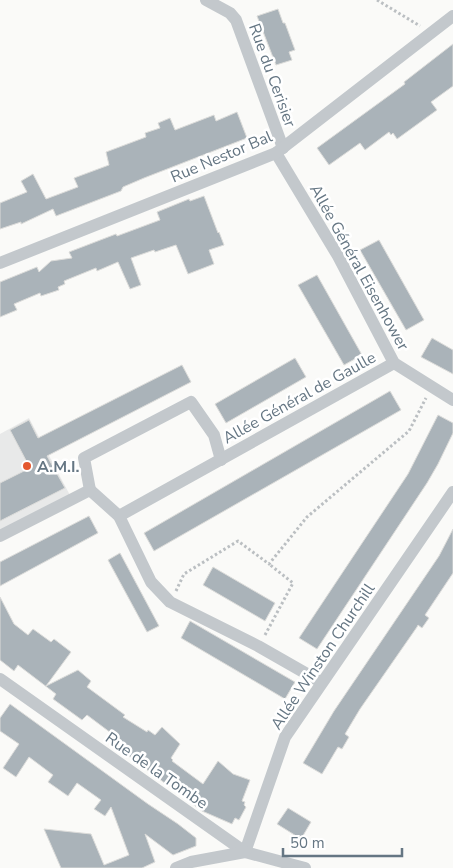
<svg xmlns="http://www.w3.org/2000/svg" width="453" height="868" viewBox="0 0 453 868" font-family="'Nunito Sans',sans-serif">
  <rect width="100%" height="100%" fill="#fafaf8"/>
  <polygon fill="#e8e9e9" points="29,418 72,499 0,533 0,434"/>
  <g fill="#aab3b9" stroke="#dcdcda">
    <polygon points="278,9 283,23 285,23 295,50 289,52 292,60 276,65 257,16"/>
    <polygon points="453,44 453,86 431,102 437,110 397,139 393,133 391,135 389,132 365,150 360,143 329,165 317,148 405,84 404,82"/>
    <polygon points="237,112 247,138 144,178 123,187 121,191 56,216 53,209 21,224 21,222 0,229 0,203 27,192 21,181 33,174 46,199 78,187 74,178 109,165 106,152 146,137 145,133 160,128 158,123 170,118 175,130 214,115 216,121"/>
    <polygon points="204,196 218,233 219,232 224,245 209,250 214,264 188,274 176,245 155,252 154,250 131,258 141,285 130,289 118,262 97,271 96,268 64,281 65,284 58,287 59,290 41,296 40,293 14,304 17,310 0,317 0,282 37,267 39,272 51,261 72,258 69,252 116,234 117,236 160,220 157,212 189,199 190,201"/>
    <polygon points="379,240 424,320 406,330 360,250"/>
    <polygon points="317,275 362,355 344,365 298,285"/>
    <polygon points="432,338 453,350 453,374 421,357"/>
    <polygon points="295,358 306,377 226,423 215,404"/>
    <polygon points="182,365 191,382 47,456 65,488 0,521 0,483 30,468 10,430 29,420 38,438"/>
    <polygon points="390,391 401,410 154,551 144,533"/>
    <polygon points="438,415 453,423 453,433 438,464 427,483 317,649 299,638 408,474"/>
    <polygon points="89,516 98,533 0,586 0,562"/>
    <polygon points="453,529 453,573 425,615 429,618 422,628 418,625 417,627 360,709 345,734 349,737 342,749 338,747 322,774 303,763 334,711 439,556"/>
    <polygon points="120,553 159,626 147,632 108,560"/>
    <polygon points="213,567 275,603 265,621 203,585"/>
    <polygon points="0,597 14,624 28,635 33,629 51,642 54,639 71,652 46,686 78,670 91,681 87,687 125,715 123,717 147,732 148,730 155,735 162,727 180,744 171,758 173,760 172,761 203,784 218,761 233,774 250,780 242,801 245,802 244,805 246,807 239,820 235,818 232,824 202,811 110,742 115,736 87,715 82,720 53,699 56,694 18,665 14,671 0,660"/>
    <polygon points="190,621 295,682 285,699 181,638"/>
    <polygon points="10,704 148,804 178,824 196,838 196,846 173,855 145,834 155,862 142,868 61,868 44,829 91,834 104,865 129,855 111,807 105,816 94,809 101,800 77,783 68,796 48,782 53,775 29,757 16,777 3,768 19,744 0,731 0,718"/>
    <polygon points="288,808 311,822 301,839 277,824"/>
  </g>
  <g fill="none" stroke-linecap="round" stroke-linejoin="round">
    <g stroke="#bbbfc2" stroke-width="3" stroke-dasharray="2.5 2.5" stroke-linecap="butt">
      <polyline points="377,0 420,26"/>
      <polyline points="176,591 184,574 238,541 269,564 307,517 409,431 426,398"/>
      <polyline points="265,635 293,583 269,564"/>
    </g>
    <g stroke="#c3c8cc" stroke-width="12">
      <polyline points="206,0 230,13 236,20 283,148"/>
      <polyline points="276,153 338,256 394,363 453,400"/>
      <polyline points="0,263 276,153 453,16"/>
      <polyline points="90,490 119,516 151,582 170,602 258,646 321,682"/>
      <polyline points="90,490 84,458 191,402 214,435 221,460"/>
      <polyline points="119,516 394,363"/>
      <polyline points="0,536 90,490"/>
      <polyline points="0,679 245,852 305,868"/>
      <polyline points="245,852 285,737 453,492"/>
      <polyline points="176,868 191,862 245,852"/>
    </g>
  </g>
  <circle fill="#e4572e" stroke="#fff" stroke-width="2" cx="27" cy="466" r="5"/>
  <g text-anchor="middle" stroke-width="5" stroke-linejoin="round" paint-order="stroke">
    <g font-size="16" fill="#657683" stroke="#fff">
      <text transform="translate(273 75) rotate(70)" y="6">Rue du Cerisier</text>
      <text transform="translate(221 156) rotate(-23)" y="6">Rue Nestor Bal</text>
      <text transform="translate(360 267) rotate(61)" y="6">Allée Général Eisenhower</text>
      <text transform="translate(299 397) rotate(-29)" y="6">Allée Général de Gaulle</text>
      <text transform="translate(322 656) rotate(-56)" y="6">Allée Winston Churchill</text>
      <text transform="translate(157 770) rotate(35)" y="6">Rue de la Tombe</text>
    </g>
    <g font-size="16" font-weight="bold" fill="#657683" stroke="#fff" text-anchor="start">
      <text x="37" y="472">A.M.I.</text>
    </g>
  </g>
  <path d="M283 848v8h119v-8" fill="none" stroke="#657683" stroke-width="2.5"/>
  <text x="290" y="848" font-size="15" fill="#657683" stroke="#ffffff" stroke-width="4" paint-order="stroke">50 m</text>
</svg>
